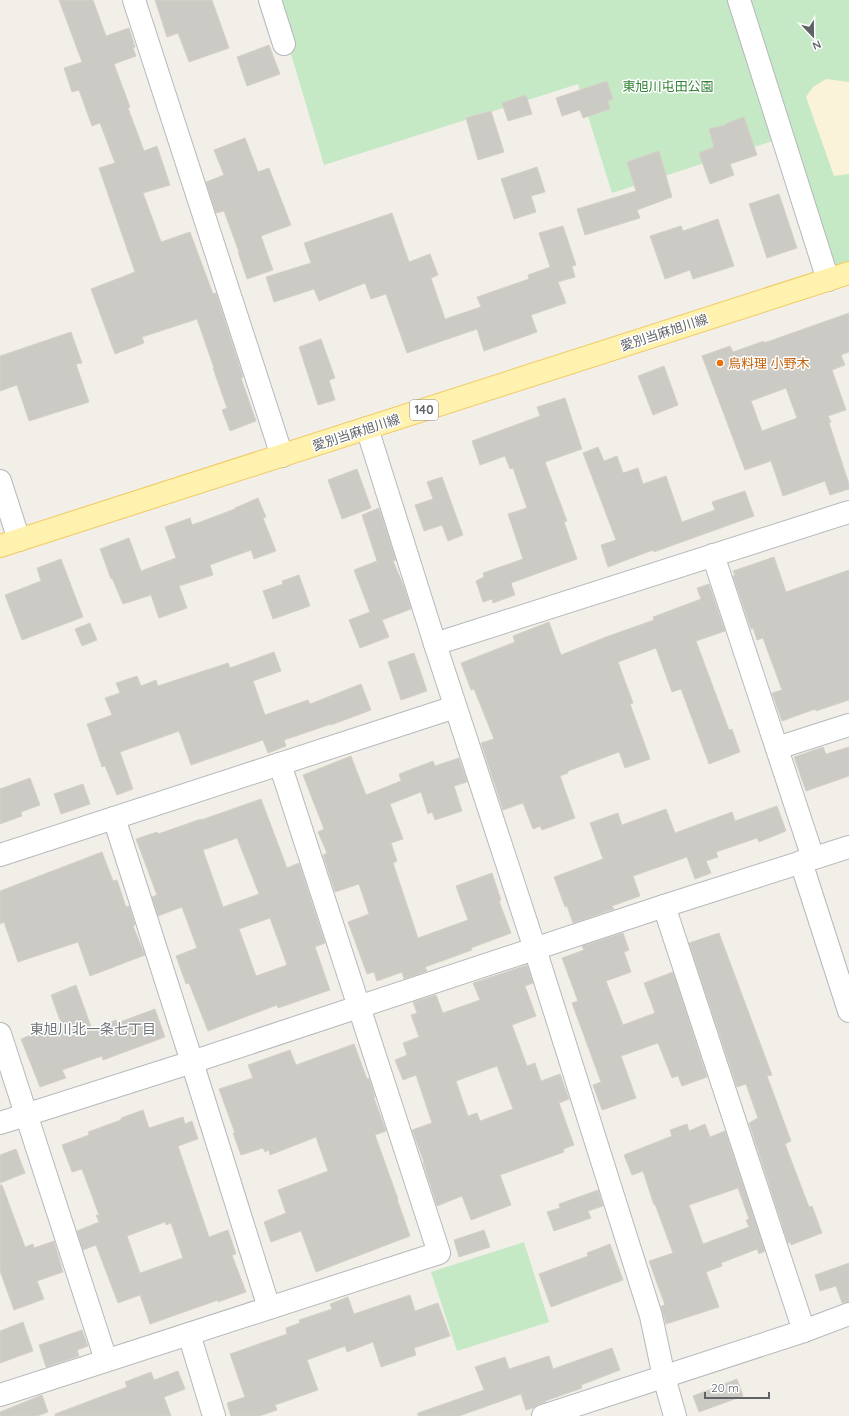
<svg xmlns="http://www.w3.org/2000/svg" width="849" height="1416" viewBox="0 0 849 1416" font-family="Quicksand,'Noto Sans JP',sans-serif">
  <rect width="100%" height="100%" fill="#f1efe8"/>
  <g fill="#c5e8c5">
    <polygon points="275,0 849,0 849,273 828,280 782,138 612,193 578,84 324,165"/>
    <polygon points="524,1242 549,1322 457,1351 431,1272"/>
  </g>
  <polygon fill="#fbf3d9" points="826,79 849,82 849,174 834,176 806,97 813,87"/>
  <g fill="#cccac5" stroke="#d6d1c6" fill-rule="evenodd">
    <polygon points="59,0 93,0 106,36 129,28 135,47 133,48 136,56 114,64 130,107 128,108 144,151 157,146 170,185 143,193 161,242 190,232 213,294 216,293 243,377 241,378 256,421 230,431 222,410 227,408 213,368 214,368 197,319 142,337 144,343 115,354 91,289 135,272 99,168 115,163 100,123 92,126 79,90 72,92 64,68 82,62"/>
    <polygon points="155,0 212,0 229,48 189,62 178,33 167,37"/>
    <polygon points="269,45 280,74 247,86 237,57"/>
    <polygon points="607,81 613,99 608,101 610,109 583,118 580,110 562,116 556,98"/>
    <polygon points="526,95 532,114 508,121 502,103"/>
    <polygon points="491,111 504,152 478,160 466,118"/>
    <polygon points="744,117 757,155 730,164 734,175 710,184 699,153 714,147 709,129 725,125 725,124"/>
    <polygon points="245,138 258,172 269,168 291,225 261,236 273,270 247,279 238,252 239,252 224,211 216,213 206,182 224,175 214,150"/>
    <polygon points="659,151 672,197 637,210 640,218 585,235 577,209 636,191 627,162"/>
    <polygon points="537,167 545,192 531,196 536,212 514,219 501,179"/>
    <polygon points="779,194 797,248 767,258 749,204"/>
    <polygon points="392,213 409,262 430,254 438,275 431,278 445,319 481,307 477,297 529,279 528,275 550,267 539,233 563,226 576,265 572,266 575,277 558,282 566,303 531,315 537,332 484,351 477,329 407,353 386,294 371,299 365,283 319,301 314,289 274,302 266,277 311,263 304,243"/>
    <polygon points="718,219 734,266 693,279 690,270 665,279 650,236 681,226 683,231"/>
    <path d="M849 313V352L841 355 845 365 832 370 846 410 828 416 831 422 829 423 849 484V489L830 495 825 481 783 496 771 461 745 470 702 356 730 346 733 352 764 341V343ZM786 388 797 418 762 431 751 401Z"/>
    <polygon points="71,332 82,363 76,364 89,402 29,421 17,385 0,391 0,356"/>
    <polygon points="321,339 335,378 329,380 335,400 318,405 299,347"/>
    <polygon points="664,366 678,405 653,415 638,376"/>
    <polygon points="565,398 582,449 545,462 567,521 564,522 577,559 511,583 515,595 493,603 492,599 483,602 476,581 484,577 483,573 523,559 508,514 527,508 513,468 510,469 505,456 480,465 472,441 540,416 537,407"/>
    <polygon points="598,447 604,461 617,456 623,473 638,468 643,484 666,476 682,522 715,510 712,502 745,491 754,516 654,552 653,550 608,567 601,545 616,540 583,453"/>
    <polygon points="357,469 371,508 342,519 328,480"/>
    <polygon points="442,477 463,535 448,541 442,525 424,531 415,505 433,499 427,482"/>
    <polygon points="258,498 266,517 263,518 276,551 254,559 251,550 210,565 213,575 179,586 187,608 159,618 151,595 123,604 112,578 111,579 100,549 129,538 141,571 176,558 165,527 190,518 192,525 235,509 235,508"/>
    <polygon points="379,508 396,560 393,561 404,587 411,609 382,620 389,637 360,648 349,620 370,612 354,570 377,561 362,515"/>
    <polygon points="774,557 786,592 849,570 849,700 816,711 815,709 782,721 772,693 782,690 763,638 757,640 753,628 751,629 733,576 735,575 733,571"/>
    <polygon points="61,559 83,617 22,640 5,595 41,581 37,568"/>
    <polygon points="299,575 310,606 273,619 263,591 283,584 282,581"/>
    <polygon points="709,584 725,631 696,641 729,730 732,729 740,752 709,764 681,689 672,692 656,648 618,662 633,703 630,704 650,759 625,768 619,752 568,771 568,773 560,776 575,818 542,830 540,826 533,829 523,803 503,810 481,743 494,739 474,689 471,690 461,663 515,642 513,636 549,622 561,655 606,637 654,620 653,617 701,599 697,588"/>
    <polygon points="90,623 97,640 82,646 75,629"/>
    <polygon points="274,652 281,671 253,681 265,715 308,700 310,704 361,684 371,710 331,725 331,724 284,740 286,746 268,753 263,740 191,765 179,731 120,752 133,789 117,795 105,766 102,767 87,724 112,715 105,698 120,693 116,683 137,676 141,686 156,680 158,686 228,663 230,668"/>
    <polygon points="414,653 427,691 401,700 388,662"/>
    <polygon points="823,747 826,754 849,747 849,776 806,791 794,757"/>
    <polygon points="351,756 366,795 401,781 399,774 433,761 435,766 459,758 467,782 454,786 462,811 435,820 432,812 428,814 421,792 390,804 403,839 391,843 397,861 393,863 418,938 468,920 456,886 492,873 501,900 499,901 511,933 471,948 472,950 425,967 427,971 404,979 402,972 377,981 374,972 367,974 348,922 369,914 359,884 335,892 323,855 327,853 318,832 324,829 303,775"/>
    <polygon points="30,778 40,805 21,812 22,816 0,824 0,789"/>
    <polygon points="83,784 90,804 61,814 54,794"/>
    <path d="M261 799 287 868 299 863 325 943 315 947 330 990 278 1008 277 1005 208 1031 189 983 186 984 176 956 197 948 182 907 158 916 152 897 157 895 136 839 157 832 158 834 201 819V820ZM237 838 259 894 223 907 203 850ZM270 918 287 965 256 976 239 929Z"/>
    <polygon points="777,806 786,831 759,842 757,838 716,852 718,857 706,861 711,873 695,879 687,857 633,876 640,896 612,906 614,909 573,923 567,906 565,907 554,877 603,859 590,823 618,813 622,825 666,809 675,833 732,812 735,821"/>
    <polygon points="102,852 113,881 117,880 126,907 129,906 135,925 133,926 145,955 90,976 78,942 18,962 4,922 0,924 0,891"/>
    <polygon points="623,933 629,950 624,952 631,972 606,981 623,1025 655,1013 644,983 673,972 707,1077 682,1086 678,1076 672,1078 658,1043 621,1056 636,1098 602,1110 593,1085 601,1082 572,1003 578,1001 562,958 584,950 582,946"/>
    <polygon points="719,933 772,1075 767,1076 791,1141 785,1144 809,1207 812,1206 822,1233 791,1245 790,1242 788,1243 749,1123 758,1118 746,1084 737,1087 689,943"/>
    <path d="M527 965 533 983 525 986 536 1016 512 1025 527 1066 535 1063 541 1081 560 1074 569 1099 559 1103 574 1145 563 1149 564 1152 500 1175 511 1205 471 1220 462 1196 437 1206 423 1162H424L412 1130 432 1123 416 1075 403 1080 395 1060 407 1055 403 1043 419 1037 411 1015 417 1013 413 1002 436 995 443 1013 480 1000 473 983ZM497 1066 513 1109 480 1121 477 1113 468 1116 456 1081Z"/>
    <polygon points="76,985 92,1029 116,1020 117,1023 155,1009 165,1037 103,1060 102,1056 62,1070 66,1078 40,1087 21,1039 61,1023 51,995"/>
    <polygon points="354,1044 367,1079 369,1078 375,1097 374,1098 386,1131 375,1135 398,1199 397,1199 410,1236 316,1272 301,1231 271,1242 264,1222 286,1213 278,1190 328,1171 316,1137 270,1155 269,1150 265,1152 263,1148 241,1155 233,1133 235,1133 219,1089 253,1078 248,1065 290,1050 296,1065"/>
    <path d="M143 1110 149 1128 183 1117 185 1124 192 1121 198 1139 178 1146 209 1237 228 1230 236 1254 232 1255 246 1292 218 1302V1300L150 1324 140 1295 118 1303 96 1245 83 1250 77 1231 99 1222 96 1215H99L82 1169 72 1172 62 1145 89 1135 88 1132 121 1120V1118ZM165 1222 166 1225 171 1223 183 1258 140 1273 127 1236Z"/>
    <path d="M687 1124 689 1131 705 1124 710 1137 725 1131 765 1251 759 1254 757 1249 721 1263 722 1266 706 1272 719 1307 666 1324 661 1306 665 1305 649 1261 673 1253 655 1204 654 1205 643 1171 632 1175 624 1155 672 1136 670 1130ZM738 1188 749 1219 746 1220 749 1227 703 1244 689 1205Z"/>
    <polygon points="16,1149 25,1173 0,1183 0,1155"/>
    <polygon points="0,1185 2,1185 25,1247 33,1244 34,1248 54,1241 63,1272 37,1281 44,1299 14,1310 0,1271"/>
    <polygon points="598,1190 603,1206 588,1211 591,1218 554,1231 547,1212 560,1208 559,1204"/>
    <polygon points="484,1230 490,1247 459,1257 454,1240"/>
    <polygon points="610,1244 623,1280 551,1307 539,1274 588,1256 587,1253"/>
    <polygon points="849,1263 849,1302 842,1303 836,1286 820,1291 815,1275"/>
    <polygon points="410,1295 415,1311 438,1303 450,1336 414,1348 416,1355 381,1367 373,1342 347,1352 345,1346 307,1360 318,1390 275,1405 277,1410 259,1416 231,1416 227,1403 245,1397 230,1354 287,1334 286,1328 300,1323 299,1320 332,1309 330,1304 348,1297 354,1314"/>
    <polygon points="23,1322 33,1351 0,1363 0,1331"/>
    <polygon points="82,1330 88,1346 77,1350 79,1356 46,1367 39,1345"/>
    <polygon points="612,1348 620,1370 581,1385 582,1388 545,1401 546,1402 539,1404 533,1408 526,1410 521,1394 459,1416 418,1416 418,1413 484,1390 475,1367 505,1357 509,1369 549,1356 553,1369"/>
    <polygon points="178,1371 185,1389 164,1397 171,1416 55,1416 55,1414 127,1387 125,1382 151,1372 154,1380"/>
    <polygon points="737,1379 743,1396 699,1412 693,1396"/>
    <polygon points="42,1395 48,1412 37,1416 0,1416 0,1412"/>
  </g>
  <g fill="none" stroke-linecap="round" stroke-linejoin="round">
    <defs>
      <g id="minor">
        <polyline points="134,0 282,456"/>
        <polyline points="270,0 284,44"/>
        <polyline points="739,0 828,280"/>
        <polyline points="367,428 435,644 535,949 651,1316 664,1377 675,1416"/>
        <polyline points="0,481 19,540"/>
        <polyline points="713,555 813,858"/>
        <polyline points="435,644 849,512"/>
        <polyline points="777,748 849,725"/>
        <polyline points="114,818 192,1062 269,1308"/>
        <polyline points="0,855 455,707"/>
        <polyline points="801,862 849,1011"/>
        <polyline points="664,906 804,1331"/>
        <polyline points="0,1034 106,1360"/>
        <polyline points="0,1123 192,1062 664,906 849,847"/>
        <polyline points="189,1334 214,1416"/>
        <polyline points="0,1395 439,1253 280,764"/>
        <polyline points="543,1416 804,1331 849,1314"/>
      </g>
      <polyline id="major" points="0,546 849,273"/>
    </defs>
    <use href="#minor" stroke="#b5b8bc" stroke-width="24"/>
    <use href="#major" stroke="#f2c960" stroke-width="24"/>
    <use href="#minor" stroke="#fff" stroke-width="22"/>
    <use href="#major" stroke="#fff2af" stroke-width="22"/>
  </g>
  <circle fill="#e8710a" stroke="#fff" stroke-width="1.5" cx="720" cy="363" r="4"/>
  <g text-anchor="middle" stroke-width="3" stroke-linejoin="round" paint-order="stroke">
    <rect fill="#fff" stroke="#8f9295" stroke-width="1" x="410" y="400" width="28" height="20" rx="3"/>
    <g font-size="12" font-weight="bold" fill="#5f6368">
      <text x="424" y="414">140</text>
    </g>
    <g font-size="13" fill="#348238" stroke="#fff">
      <text x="668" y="91">東旭川屯田公園</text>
    </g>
    <g font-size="13" fill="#5f6368" stroke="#fff">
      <text transform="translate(664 332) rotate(-18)" y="5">愛別当麻旭川線</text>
      <text transform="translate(356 432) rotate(-18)" y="5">愛別当麻旭川線</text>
    </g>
    <g font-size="13" fill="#c56008" stroke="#fff" text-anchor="start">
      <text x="728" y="368">鳥料理 小野木</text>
    </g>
    <g font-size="14" fill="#70757a" stroke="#fff">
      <text x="93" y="1034">東旭川北一条七丁目</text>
    </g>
  </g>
  <g transform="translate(813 36) rotate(158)" stroke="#ffffff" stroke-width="3" paint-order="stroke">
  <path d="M0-3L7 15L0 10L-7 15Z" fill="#5f6368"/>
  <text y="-6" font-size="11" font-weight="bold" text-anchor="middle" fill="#5f6368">N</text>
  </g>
  <path d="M705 1392v6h64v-6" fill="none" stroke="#5f6368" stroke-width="2"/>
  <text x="711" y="1392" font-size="12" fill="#5f6368" stroke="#ffffff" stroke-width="3" paint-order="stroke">20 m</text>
</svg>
